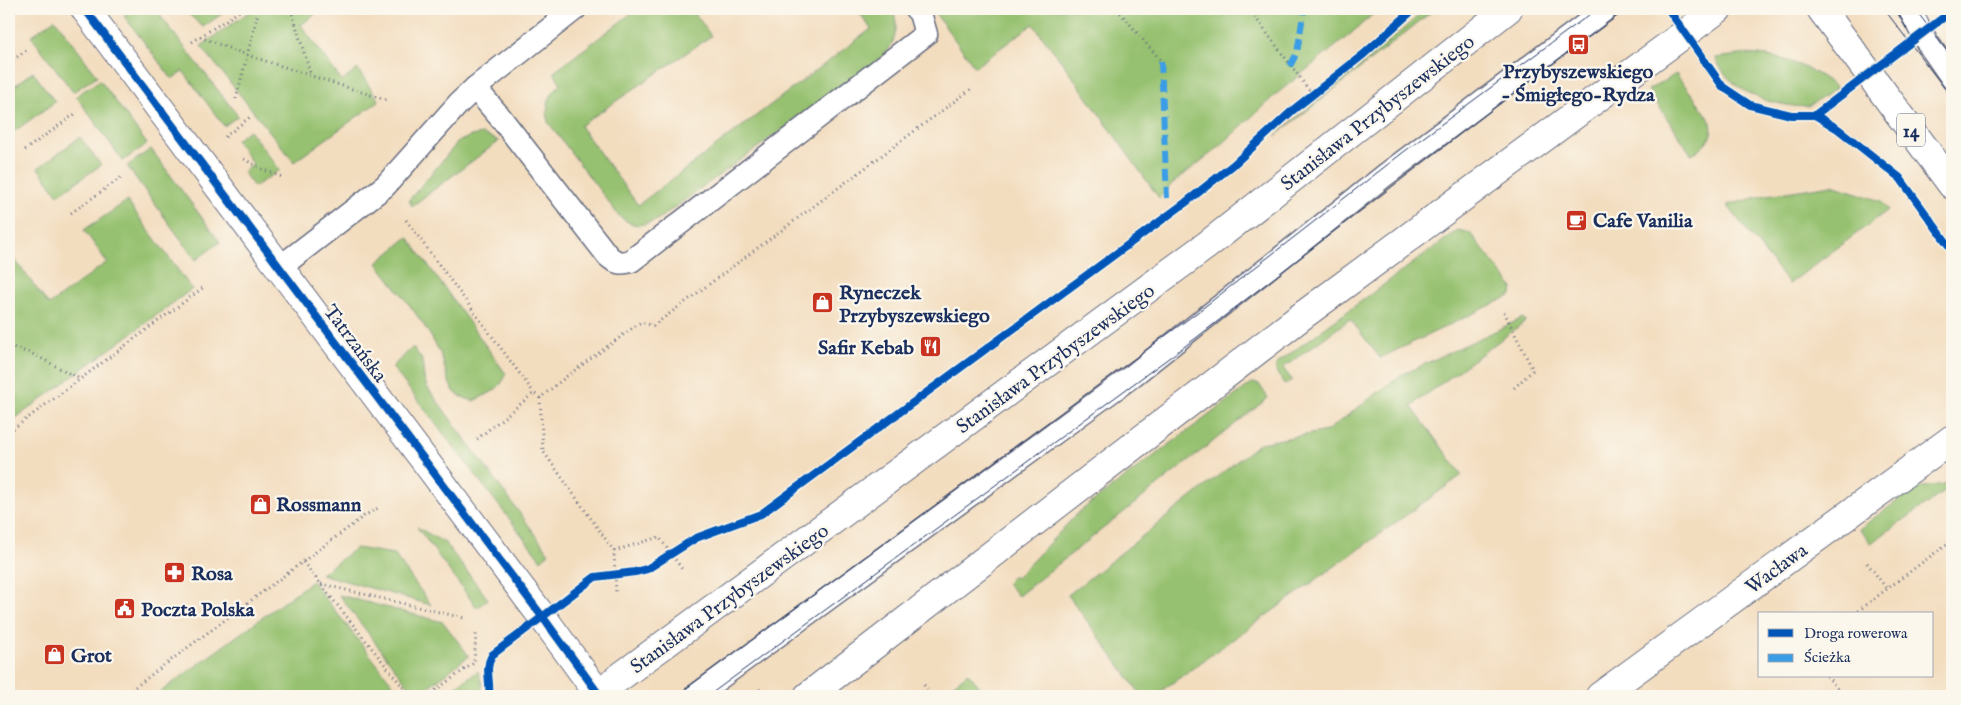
<svg xmlns="http://www.w3.org/2000/svg" width="1961" height="705" viewBox="0 0 1961 705" font-family="'IM FELL English',serif">
  <rect width="100%" height="100%" fill="#fbf7ec"/>
  <filter id="ink" filterUnits="userSpaceOnUse"><feTurbulence type="fractalNoise" baseFrequency=".02" numOctaves="2"/><feDisplacementMap in="SourceGraphic" scale="10" xChannelSelector="R" yChannelSelector="G"/><feConvolveMatrix kernelMatrix="1 2 1 2 8 2 1 2 1" color-interpolation-filters="sRGB"/></filter>
  <filter id="wash" filterUnits="userSpaceOnUse"><feTurbulence type="fractalNoise" baseFrequency=".0096" numOctaves="4" result="noise"/><feDisplacementMap in="SourceGraphic" scale="20" xChannelSelector="R" yChannelSelector="G"/><feGaussianBlur stdDeviation="1.12" result="paint"/><feColorMatrix in="noise" values="0 0 0 0 0 0 0 0 0 0 0 0 0 0 0 0 0 1.4 0 .05"/><feComposite in="paint" operator="in"/></filter>
  <g filter="url(#wash)">
    <rect width="100%" height="100%" fill="#f3ddbf"/>
    <g fill="#96c16f" stroke="#587866">
      <polygon points="129,9 155,9 238,116 224,126 183,71 172,79 124,16"/>
      <polygon points="183,9 229,9 203,27"/>
      <polygon points="253,9 322,9 301,25 342,81 358,69 379,101 294,162 201,46"/>
      <path d="M637 9H692L711 36 580 126 638 205 871 29 859 12 864 9H893C899 28 896 42 883 57L657 220C639 226 635 228 619 216L548 122C546 106 548 95 561 84L554 72Z"/>
      <polygon points="932,9 1236,9 1238,11 1241,9 1379,9 1347,37 1274,96 1219,147 1173,183 1159,198 1070,73 1033,24 975,67"/>
      <polygon points="1426,9 1435,9 1275,136 1298,116 1368,60"/>
      <polygon points="55,19 97,76 73,92 31,36"/>
      <path d="M1748 54C1782 56 1810 66 1837 88 1828 93 1819 101 1810 105 1803 108 1794 106 1787 105 1755 100 1730 88 1715 58Z"/>
      <polygon points="33,72 55,102 12,133 9,128 9,90"/>
      <path d="M1676 74C1684 85 1707 112 1711 123 1715 136 1703 150 1691 154L1648 90Z"/>
      <polygon points="100,80 147,144 123,161 76,96"/>
      <polygon points="249,130 280,170 254,187 243,172 253,164 236,140"/>
      <polygon points="482,134 499,141 412,206 409,200 458,142 471,136"/>
      <polygon points="80,137 101,165 58,195 38,168"/>
      <polygon points="151,149 220,242 196,260 127,166"/>
      <polygon points="1832,185 1881,201 1888,210 1789,284 1727,205 1767,195"/>
      <polygon points="127,201 192,289 9,423 9,252 49,305 107,262 84,230"/>
      <polygon points="1458,230 1470,233 1513,288 1512,295 1380,358 1350,319 1283,368 1292,380 1285,385 1276,372 1276,364"/>
      <path d="M408 237 506 374C501 390 488 394 473 401 466 398 458 397 453 390 445 377 445 361 437 347 421 317 397 290 377 263Z"/>
      <polygon points="1523,318 1526,321 1411,406 1462,475 1154,696 1142,696 1068,595 1260,443 1327,431 1401,375"/>
      <polygon points="413,347 422,360 424,378 427,387 549,553 541,560 392,367"/>
      <polygon points="1252,383 1259,384 1268,398 1018,596 1007,583 1013,576 1016,578 1079,512"/>
      <polygon points="1952,483 1952,486 1871,543 1859,529 1915,488"/>
      <polygon points="417,527 445,543 488,599 477,608"/>
      <polygon points="356,548 394,554 431,605 321,574"/>
      <polygon points="312,581 402,696 155,696"/>
      <polygon points="339,595 443,622 469,656 416,696"/>
      <polygon points="478,671 482,684 481,696 442,696"/>
      <polygon points="968,673 988,696 943,696 941,694"/>
    </g>
  </g>
  <g filter="url(#ink)">
    <g fill="none" stroke-linecap="round" stroke-linejoin="round">
      <defs>
        <g id="service">
          <polyline points="1909,9 1927,42 1952,78"/>
          <path d="M475 88 500 117 608 256C616 263 621 264 631 261L926 34 920 13 916 9"/>
          <polyline points="279,268 385,186 459,103 475,88 575,9"/>
          <polyline points="695,696 1131,377 1384,176 1606,9"/>
        </g>
        <polyline id="minor" points="1600,696 1952,439"/>
        <polyline id="tertiary" points="85,9 547,623 600,696"/>
        <g id="secondary">
          <polyline points="594,696 1207,245 1508,9"/>
          <polyline points="808,696 1302,316 1718,9"/>
        </g>
        <polyline id="primary" points="1821,9 1952,185"/>
      </defs>
      <use href="#service" stroke="#676c80" stroke-width="25"/>
      <use href="#minor" stroke="#676c80" stroke-width="30"/>
      <use href="#tertiary" stroke="#676c80" stroke-width="30"/>
      <use href="#secondary" stroke="#676c80" stroke-width="30"/>
      <use href="#primary" stroke="#676c80" stroke-width="30"/>
      <g stroke="#676c80" stroke-width="3" stroke-dasharray="1 4" stroke-linecap="butt">
        <polyline points="291,9 311,76"/>
        <polyline points="1117,9 1161,61"/>
        <polyline points="1249,9 1312,94"/>
        <polyline points="200,37 247,55 389,101"/>
        <polyline points="192,42 243,9"/>
        <polyline points="9,63 28,49"/>
        <polyline points="236,99 259,9"/>
        <polyline points="225,137 250,117"/>
        <polyline points="25,150 75,114"/>
        <polyline points="244,159 262,169 282,177"/>
        <polyline points="71,213 122,177"/>
        <polyline points="406,220 534,393"/>
        <polyline points="1504,312 1533,370 1512,390"/>
        <polyline points="9,346 35,355 80,379"/>
        <polyline points="540,398 543,451 614,551 616,595"/>
        <polyline points="9,432 204,287"/>
        <polyline points="477,439 534,393 540,398 567,376 641,322 653,326 971,89"/>
        <polyline points="614,551 659,537 682,569"/>
        <polyline points="303,562 410,696"/>
        <polyline points="1867,563 1887,589"/>
        <polyline points="321,584 464,618"/>
        <polyline points="1854,614 1952,540"/>
        <polyline points="1827,676 1843,696"/>
        <polyline points="924,685 932,696"/>
        <polyline points="759,689 765,696"/>
        <polyline points="123,696 364,516 378,508"/>
        <polyline points="427,696 474,663 476,634"/>
      </g>
      <use href="#service" stroke="#fff" stroke-width="22"/>
      <use href="#minor" stroke="#fff" stroke-width="28"/>
      <use href="#tertiary" stroke="#fff" stroke-width="28"/>
      <use href="#secondary" stroke="#fff" stroke-width="28"/>
      <use href="#primary" stroke="#fff" stroke-width="28"/>
      <g stroke="#1b2f5e" stroke-width="1">
        <polyline points="1884,9 1952,98"/>
        <polyline points="1896,9 1907,29"/>
        <polyline points="1915,9 1952,58"/>
        <polyline points="676,696 1199,311 1405,151 1597,9"/>
        <polyline points="708,696 1196,338 1525,84 1627,9"/>
      </g>
      <g stroke="#3b9de6" stroke-width="6" stroke-dasharray="12 6" stroke-linecap="butt">
        <polyline points="919,9 920,13"/>
        <polyline points="1161,61 1167,198"/>
        <polyline points="1290,66 1297,53 1304,9"/>
      </g>
      <defs>
        <g id="cycleway">
          <polyline points="85,9 547,623 600,696"/>
          <polyline points="1668,9 1723,87 1750,105 1791,115 1815,115 1838,129 1900,178 1952,250"/>
          <polyline points="1815,115 1952,11"/>
          <path d="M489 696C491 681 484 669 492 655L595 577 635 572 647 569 696 538 761 514 1185 203 1233 165 1293 110 1364 54 1414 9"/>
        </g>
      </defs>
      <use href="#cycleway" stroke="#fbf7ec" stroke-width="11"/>
      <use href="#cycleway" stroke="#0057b8" stroke-width="8"/>
    </g>
  </g>
  <defs>
    <symbol id="bus-square" viewBox="-11 -11 22 22"><rect x="-9" y="-9" width="18" height="18" rx="4" fill="#c8321e" stroke="#fbf7ec"/><path d="M-5-6H5V4H4V6H2V4H-2V6H-4V4H-5ZM-3.5-4V0h7V-4ZM-3.5 1.2v1.5H-2V1.2ZM2 1.2v1.5H3.5V1.2Z" fill="#fff"/></symbol>
    <symbol id="cafe-square" viewBox="-11 -11 22 22"><rect x="-9" y="-9" width="18" height="18" rx="4" fill="#c8321e" stroke="#fbf7ec"/><path d="M-5.5-4.5H6V0H3Q3 3.5 0 3.5H-2.5Q-5.5 3.5-5.5 0ZM3-3.2v2h1.7v-2ZM-6 4.5H4V6H-6Z" fill="#fff"/></symbol>
    <symbol id="shop-square" viewBox="-11 -11 22 22"><rect x="-9" y="-9" width="18" height="18" rx="4" fill="#c8321e" stroke="#fbf7ec"/><path d="M-5-2.5h2.3a2.7 3.5 0 0 1 5.4 0H5L5.5 6h-11ZM-1.5-2.5h3a1.5 2.3 0 0 0-3 0Z" fill="#fff"/></symbol>
    <symbol id="restaurant-square" viewBox="-11 -11 22 22"><rect x="-9" y="-9" width="18" height="18" rx="4" fill="#c8321e" stroke="#fbf7ec"/><path d="M-5-6h1v4h1v-4h1v4h1v-4h1v5L-1.5 .5V6h-2V.5L-5-1ZM5-6V6H3V1.5H1.5Q1.5-4 5-6Z" fill="#fff"/></symbol>
    <symbol id="pharmacy-square" viewBox="-11 -11 22 22"><rect x="-9" y="-9" width="18" height="18" rx="4" fill="#c8321e" stroke="#fbf7ec"/><path d="M-2-6h4v4h4v4h-4v4h-4v-4h-4v-4h4Z" fill="#fff"/></symbol>
    <symbol id="civic-square" viewBox="-11 -11 22 22"><rect x="-9" y="-9" width="18" height="18" rx="4" fill="#c8321e" stroke="#fbf7ec"/><path d="M-.6-6.5H3V-4.5H.6V-3L4-1V1h2V6H-6V1h2V-1L-.6-3ZM-1.2 2.5V6h2.4V2.5Z" fill="#fff"/></symbol>
  </defs>
  <g fill-rule="evenodd">
    <use href="#bus-square" x="1566" y="32" width="25" height="25"/>
    <use href="#cafe-square" x="1564" y="208" width="25" height="25"/>
    <use href="#shop-square" x="810" y="290" width="25" height="25"/>
    <use href="#restaurant-square" x="918" y="334" width="25" height="25"/>
    <use href="#shop-square" x="248" y="492" width="25" height="25"/>
    <use href="#pharmacy-square" x="162" y="560" width="25" height="25"/>
    <use href="#civic-square" x="112" y="596" width="25" height="25"/>
    <use href="#shop-square" x="42" y="642" width="25" height="25"/>
  </g>
  <g text-anchor="middle" stroke-width="4.5" stroke-linejoin="round" paint-order="stroke">
    <rect fill="#fbf7ec" stroke="#5e6b89" stroke-width="1" x="1897" y="113.5" width="28" height="33" rx="4"/>
    <g font-size="19" font-weight="bold" fill="#1b2f5e">
      <text x="1911" y="137">14</text>
    </g>
    <g font-size="20" font-weight="bold" fill="#1b2f5e" stroke="#fbf7ec" text-anchor="start">
      <text x="1578" y="78" text-anchor="middle">Przybyszewskiego<tspan x="1578" dy="23">- Śmigłego-Rydza</tspan></text>
      <text x="1593" y="227">Cafe Vanilia</text>
      <text x="839" y="299">Ryneczek<tspan x="839" dy="23">Przybyszewskiego</tspan></text>
      <text x="914" y="354" text-anchor="end">Safir Kebab</text>
      <text x="276" y="511">Rossmann</text>
      <text x="191" y="580">Rosa</text>
      <text x="141" y="616">Poczta Polska</text>
      <text x="71" y="662">Grot</text>
    </g>
    <g font-size="20" fill="#1b2f5e" stroke="#fbf7ec">
      <text transform="translate(1377 112) rotate(-38)" y="7">Stanisława Przybyszewskiego</text>
      <text transform="translate(356 343) rotate(53)" y="7">Tatrzańska</text>
      <text transform="translate(1055 358) rotate(-36)" y="7">Stanisława Przybyszewskiego</text>
      <text transform="translate(1776 568) rotate(-36)" y="7">Wacława</text>
      <text transform="translate(729 598) rotate(-36)" y="7">Stanisława Przybyszewskiego</text>
    </g>
  </g>
  <rect width="1961" height="705" fill="none" stroke="#fbf7ec" stroke-width="30"/>
  <rect x="1758" y="612" width="175" height="65" fill="#fbf7ec" stroke="#a1a7b3"/>
  <rect x="1768" y="629" width="25" height="8" fill="#0057b8" stroke="#a1a7b3"/>
  <text x="1804" y="638" font-size="15" fill="#1b2f5e">Droga rowerowa</text>
  <rect x="1768" y="654" width="25" height="8" fill="#3b9de6" stroke="#a1a7b3"/>
  <text x="1804" y="662" font-size="15" fill="#1b2f5e">Ścieżka</text>
</svg>
